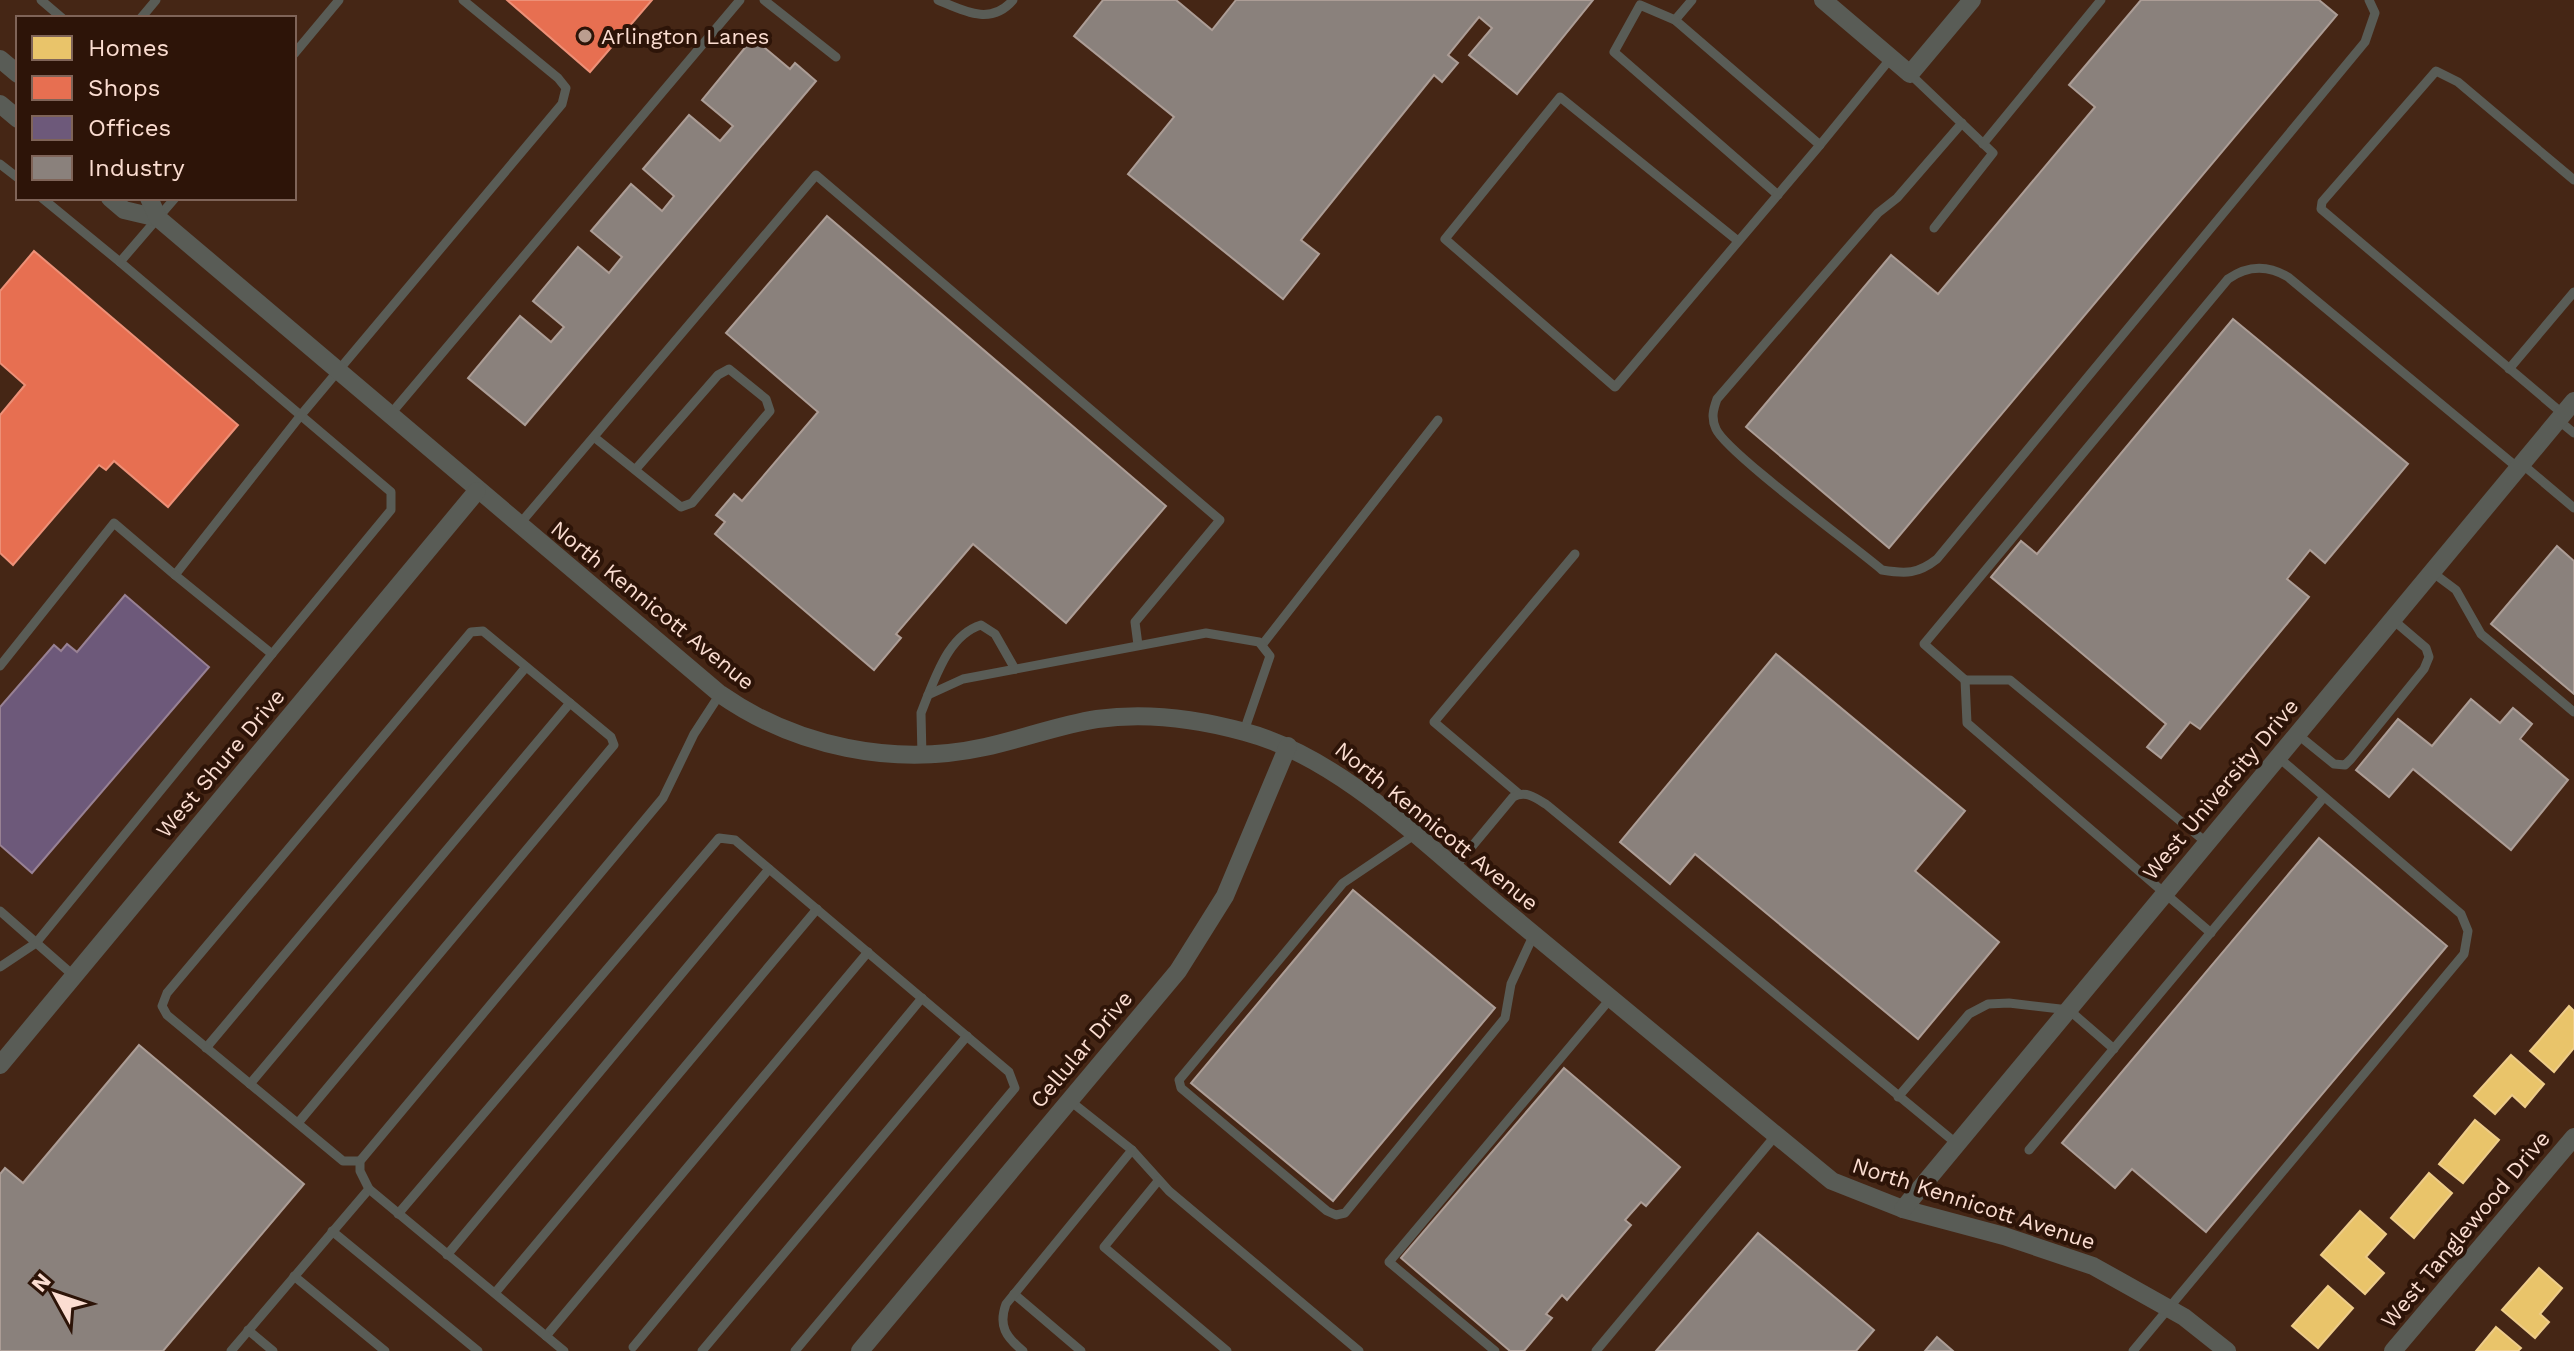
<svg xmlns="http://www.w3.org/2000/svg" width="2574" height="1351" viewBox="0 0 2574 1351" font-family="'Work Sans',sans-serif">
  <rect width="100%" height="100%" fill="#452615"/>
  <g fill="#e9c46a" stroke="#eecc89" stroke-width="2">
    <polygon points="2569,1006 2574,1011 2574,1048 2554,1072 2530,1051"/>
    <polygon points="2511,1055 2544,1084 2525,1107 2512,1095 2495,1114 2474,1096"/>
    <polygon points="2475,1120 2499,1140 2463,1183 2439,1164"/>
    <polygon points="2429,1173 2452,1193 2414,1238 2391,1218"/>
    <polygon points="2360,1211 2386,1234 2366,1257 2384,1273 2365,1294 2321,1255"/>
    <polygon points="2539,1268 2562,1288 2540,1314 2549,1322 2535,1338 2502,1310"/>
    <polygon points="2328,1286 2353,1308 2318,1348 2292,1326"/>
    <polygon points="2496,1327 2521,1348 2518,1351 2476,1351"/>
  </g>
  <g fill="#e76f51" stroke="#ed9077" stroke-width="2">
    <polygon points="507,0 652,0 590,72"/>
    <polygon points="34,251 238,425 168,507 114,461 106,470 99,465 13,565 0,553 0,415 25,385 0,363 0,291"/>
  </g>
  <polygon fill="#6d597a" stroke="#988194" stroke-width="2" points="125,595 209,667 32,873 0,845 0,707 54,645 61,651 67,644 77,652"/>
  <g fill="#8a817c" stroke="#ac9d96" stroke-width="2">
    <polygon points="1103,0 1176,0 1212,30 1236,0 1593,0 1517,94 1469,55 1492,28 1479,17 1448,55 1458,63 1442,82 1434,75 1301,240 1319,254 1283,299 1128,174 1174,117 1074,36"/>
    <polygon points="2141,0 2319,0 2337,15 1889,548 1746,427 1891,255 1938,294 2095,107 2069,85"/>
    <polygon points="753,38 790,69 795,63 816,81 525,425 468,378 520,316 551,342 564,327 533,301 578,247 609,273 622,257 591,231 631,184 662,211 674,196 643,169 689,115 720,141 733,126 702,100"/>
    <polygon points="827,216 1166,506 1066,623 973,544 896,634 901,638 874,670 715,534 725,522 716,515 734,494 742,501 818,412 726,333"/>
    <polygon points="2233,319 2408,464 2325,563 2310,550 2287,579 2309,597 2200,729 2190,722 2161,758 2147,747 2166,724 1991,577 2021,541 2037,554"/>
    <polygon points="2557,546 2574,561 2574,694 2491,624"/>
    <polygon points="1776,654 1965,811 1915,871 1999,942 1918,1039 1695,854 1670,884 1620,842"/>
    <polygon points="2471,699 2500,723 2513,708 2532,724 2520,739 2568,780 2511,850 2413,769 2389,797 2356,770 2398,719 2432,746"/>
    <polygon points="2319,838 2447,946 2206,1232 2132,1169 2115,1188 2062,1143"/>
    <polygon points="1353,890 1495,1008 1333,1201 1191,1083"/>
    <polygon points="139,1045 304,1184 163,1351 0,1351 0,1174 5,1168 23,1183"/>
    <polygon points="1564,1068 1680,1167 1646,1206 1641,1202 1625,1220 1631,1225 1567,1300 1562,1295 1546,1314 1552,1318 1524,1351 1510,1351 1401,1258"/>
    <polygon points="1758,1233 1874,1330 1856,1351 1656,1351"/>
    <polygon points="1937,1337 1953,1351 1925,1351"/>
  </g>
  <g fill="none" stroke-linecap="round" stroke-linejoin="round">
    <g stroke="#595c56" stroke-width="9">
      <polyline points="41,0 62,18"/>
      <polyline points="764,0 836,57"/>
      <path d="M938 0C964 11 991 26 1013 0"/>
      <polyline points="1692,0 1675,20 1820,145 1891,58"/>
      <polyline points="141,18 156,0"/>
      <polyline points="1675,20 1640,5 1614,52 1778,195"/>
      <polyline points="294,54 339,0"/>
      <polyline points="1910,74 1993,153 1934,228"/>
      <path d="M1962 123 1897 198 1878 213 1717 399C1713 410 1711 418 1716 429 1726 452 1854 546 1882 570 1906 574 1918 574 1937 559L2365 42 2375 13 2369 0"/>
      <polyline points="1983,144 2101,0"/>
      <polyline points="0,164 18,178"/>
      <polyline points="42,198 120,262 175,198"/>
      <polyline points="1738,241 1560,97 1445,239 1615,387 1820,145"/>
      <polyline points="120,262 391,492 391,510 272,654"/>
      <polyline points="2509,369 2574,292"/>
      <polyline points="2563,414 2321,209 2322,202 2436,71 2458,82 2574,180"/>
      <polyline points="389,416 740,0"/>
      <polyline points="2558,420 2574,433"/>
      <polyline points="594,437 681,507 692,503 770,411 766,399 729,369 718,375 635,470"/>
      <polyline points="2522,464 2574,508"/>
      <polyline points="518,526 816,175 1220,520 1135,622 1138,645"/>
      <polyline points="2432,572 2456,590 2481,634 2574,712"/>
      <polyline points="1262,645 1438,420"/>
      <polyline points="0,666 114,523 175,575 301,415 562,104 566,88 558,78 463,0"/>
      <path d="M1965 680 1924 644 2228 279C2248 265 2268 265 2288 277L2518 468"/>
      <path d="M928 695C939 668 952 634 981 625L995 634 1015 669"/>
      <polyline points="2297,734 2334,764 2345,765 2351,759 2424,669 2429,657 2426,648 2392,619"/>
      <polyline points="922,756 921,713 928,695 963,679 1206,633 1259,642 1270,656 1244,731"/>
      <polyline points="1519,794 1434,722 1575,554"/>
      <polyline points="1414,835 1343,883 1179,1080 1181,1088 1327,1211 1336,1215 1345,1213 1505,1018 1511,984 1534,934"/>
      <polyline points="2207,843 2010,680 1965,680 1967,723 2211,933"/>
      <path d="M1454 868 1513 797C1526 790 1536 798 1547 805L1957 1144"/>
      <polyline points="0,911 74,976"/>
      <polyline points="0,967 36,943 272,654 175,575"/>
      <polyline points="206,1048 526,667"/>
      <polyline points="250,1084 570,703"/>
      <polyline points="1898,1097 1969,1014 1988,1004 2009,1003 2069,1010 2114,1049"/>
      <polyline points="1069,1100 1132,1150 1169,1191 1359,1351"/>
      <polyline points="298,1123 614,745 611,737 483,631 471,632 167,993 162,1006 167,1015 343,1161 360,1161"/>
      <polyline points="2029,1150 2324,797"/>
      <polyline points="1158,1181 1104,1247 1227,1351"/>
      <polyline points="398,1214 719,838 735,840 1009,1072 1015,1088 795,1351"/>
      <polyline points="332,1231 478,1351"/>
      <polyline points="447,1255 769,869"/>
      <polyline points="294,1276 385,1351"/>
      <polyline points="495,1293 817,909"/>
      <polyline points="1014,1294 1081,1351"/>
      <polyline points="248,1330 273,1351"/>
      <polyline points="546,1336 868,952"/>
      <polyline points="633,1347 922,998"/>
      <polyline points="231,1351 369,1189"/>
      <polyline points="564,1351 369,1189 360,1171 360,1161 663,798 694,734 720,694"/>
      <polyline points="702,1351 967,1036"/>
      <path d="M1023 1351C1006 1337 998 1326 1006 1304L1132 1150"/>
      <polyline points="1495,1351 1389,1262 1611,998"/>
      <polyline points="1596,1351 1776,1135"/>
      <polyline points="2133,1351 2464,954 2468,931 2461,914 2278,757"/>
    </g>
    <g stroke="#595c56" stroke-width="18">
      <polyline points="1823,0 1910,74 1972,0"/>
      <polyline points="0,59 18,74"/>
      <polyline points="0,104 18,119"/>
      <polyline points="110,198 124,210 158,218"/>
      <path d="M149 198 158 218 720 694C796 747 894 767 985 747 1022 739 1059 725 1097 719 1146 712 1198 719 1245 732 1340 757 1428 847 1503 909 1613 1000 1722 1091 1832 1181L1903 1209 2004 1236 2093 1266 2184 1317 2227 1351"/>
      <polyline points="0,1065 477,491"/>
      <polyline points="1903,1209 2574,401"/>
      <polyline points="860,1351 1178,971 1225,896 1288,746"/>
      <polyline points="2393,1351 2574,1137"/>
    </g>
  </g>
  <circle fill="#bb9d8f" stroke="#2d1408" stroke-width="3" cx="585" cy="36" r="8"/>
  <g text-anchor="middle" stroke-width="8" stroke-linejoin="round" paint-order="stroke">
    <g font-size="22" fill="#fbddd1" stroke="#2d1408" text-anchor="start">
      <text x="601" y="44">Arlington Lanes</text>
    </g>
    <g font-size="22" fill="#fbddd1" stroke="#2d1408">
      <text transform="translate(653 605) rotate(39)" y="8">North Kennicott Avenue</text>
      <text transform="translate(220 763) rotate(-50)" y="8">West Shure Drive</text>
      <text transform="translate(2220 789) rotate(-50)" y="8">West University Drive</text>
      <text transform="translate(1437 826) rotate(39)" y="8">North Kennicott Avenue</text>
      <text transform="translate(1081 1049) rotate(-50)" y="8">Cellular Drive</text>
      <text transform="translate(1974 1203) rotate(18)" y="8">North Kennicott Avenue</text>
      <text transform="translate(2465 1229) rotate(-50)" y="8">West Tanglewood Drive</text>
    </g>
  </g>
  <rect x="16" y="16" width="280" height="184" fill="#2d1408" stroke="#7f6458" stroke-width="2"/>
  <rect x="32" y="36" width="40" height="24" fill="#e9c46a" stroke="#7f6458" stroke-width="2"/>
  <text x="88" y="56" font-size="24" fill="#fbddd1">Homes</text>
  <rect x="32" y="76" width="40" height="24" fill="#e76f51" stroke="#7f6458" stroke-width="2"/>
  <text x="88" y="96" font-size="24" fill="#fbddd1">Shops</text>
  <rect x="32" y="116" width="40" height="24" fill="#6d597a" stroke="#7f6458" stroke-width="2"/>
  <text x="88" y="136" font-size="24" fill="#fbddd1">Offices</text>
  <rect x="32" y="156" width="40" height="24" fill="#8a817c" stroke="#7f6458" stroke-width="2"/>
  <text x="88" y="176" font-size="24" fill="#fbddd1">Industry</text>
  <g transform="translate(56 1295) rotate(310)" stroke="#2d1408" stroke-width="6" paint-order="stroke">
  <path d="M0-6L14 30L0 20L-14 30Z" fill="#fbddd1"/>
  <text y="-12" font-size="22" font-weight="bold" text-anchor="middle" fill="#fbddd1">N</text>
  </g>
</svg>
